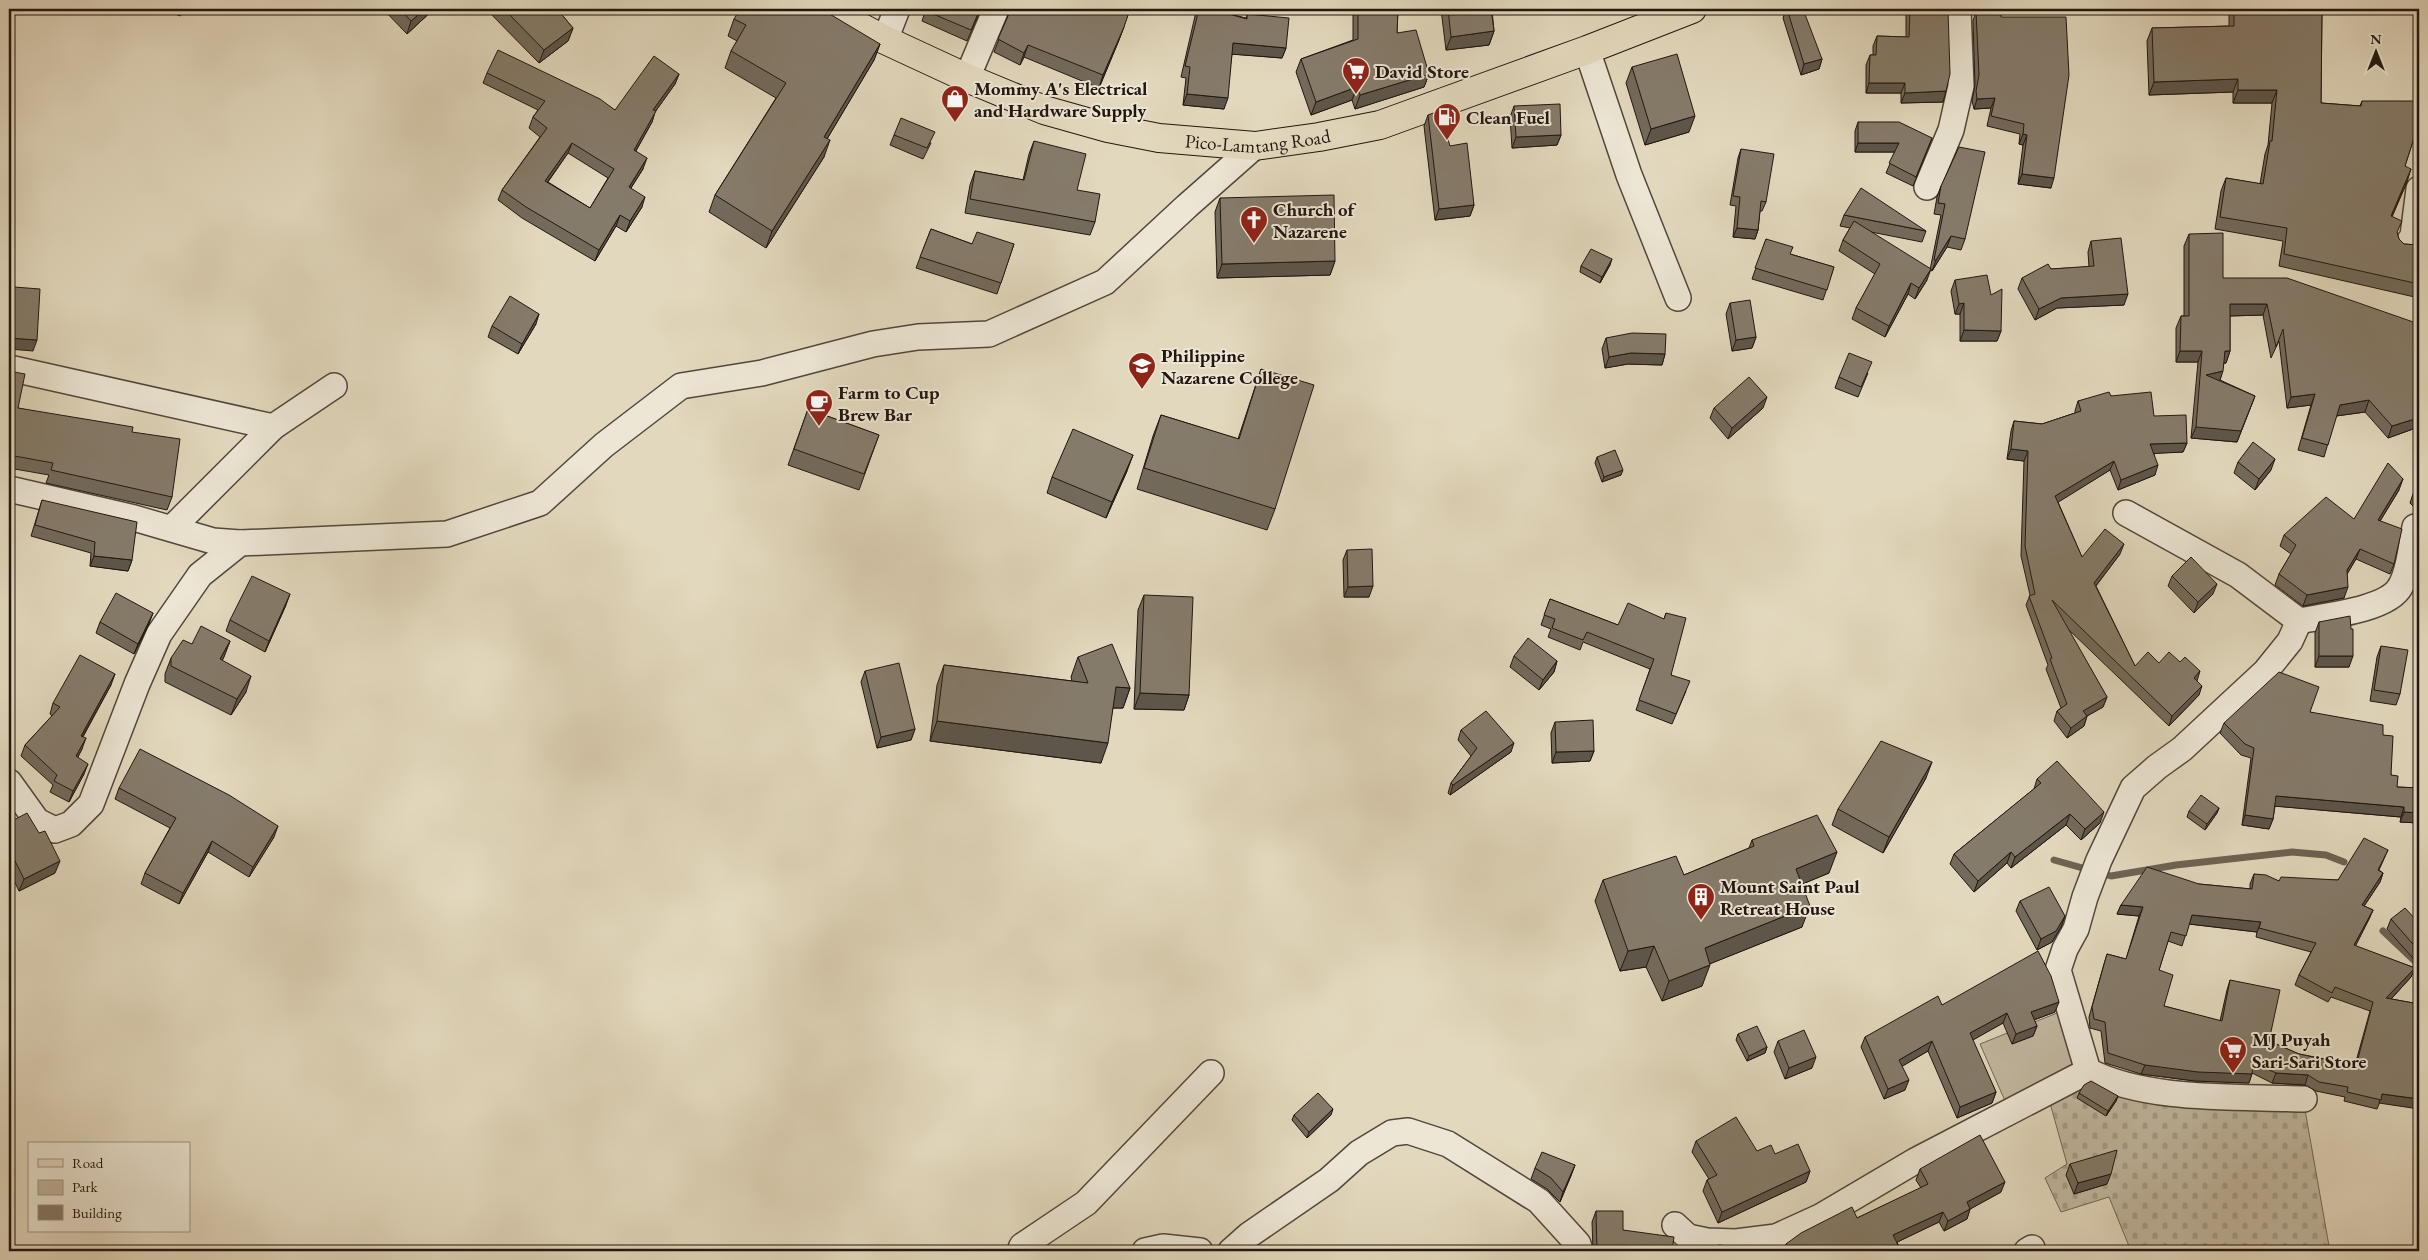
<svg xmlns="http://www.w3.org/2000/svg" width="2428" height="1260" viewBox="0 0 2428 1260" font-family="'EB Garamond',serif">
  <defs>
    <pattern id="cemetery-stones" width="16" height="16" patternUnits="userSpaceOnUse" patternTransform="scale(1.25)"><rect width="16" height="16" fill="#c1b7a0"/><path d="M2 7V4a2 2 0 0 1 4 0v3zM10 15v-3a2 2 0 0 1 4 0v3z" fill="#a69d89"/></pattern>
  </defs>
  <rect width="100%" height="100%" fill="#e2d8bd"/>
  <filter id="stains"><feTurbulence type="fractalNoise" baseFrequency=".004" numOctaves="4"/><feColorMatrix values="0 0 0 0 .2 0 0 0 0 .09 0 0 0 0 .02 0 0 0 .5 -.17"/></filter>
  <radialGradient id="worn" r=".72"><stop offset=".6" stop-color="#630" stop-opacity="0"/><stop offset="1" stop-color="#630" stop-opacity=".3"/></radialGradient>
  <polygon fill="url(#cemetery-stones)" stroke="#716758" points="2089,1078 2305,1110 2329,1246 2306,1251 2131,1251 2109,1197 2061,1212 2045,1178 2067,1164 2050,1103"/>
  <polygon fill="#c1b7a0" stroke="#716758" points="2062,1011 2083,1067 2006,1103 1980,1044"/>
  <g fill="none" stroke-linecap="round" stroke-linejoin="round">
    <g stroke="#6d6354" stroke-width="7">
      <polyline points="2054,860 2111,876 2176,865 2292,852 2326,855 2344,862"/>
      <polyline points="2383,931 2419,965"/>
    </g>
    <defs>
      <g id="street">
        <polyline points="885,40 897,9"/>
        <polyline points="1587,50 1629,175 1678,298"/>
        <polyline points="967,78 996,9"/>
        <polyline points="1927,187 1951,130 1961,86 1958,9"/>
        <polyline points="2407,245 2413,236 2419,189"/>
        <polyline points="9,368 273,427"/>
        <polyline points="9,489 134,518 213,541 240,543 447,534 540,503 604,445 681,386 762,373 873,344 918,337 989,334 1105,282 1187,206 1255,146"/>
        <path d="M2126 513 2238 575 2299 621C2324 616 2387 610 2400 587 2410 571 2411 545 2415 527"/>
        <polyline points="172,528 273,427 334,386"/>
        <path d="M2299 621 2290 641 2265 672 2182 749 2157 767 2133 788 2099 860 2085 897 2076 929 2065 949 2058 970 2088 1071C2149 1102 2237 1096 2304 1099"/>
        <polyline points="9,782 37,821 55,830 71,824 91,804 137,684 159,634 200,575 240,543"/>
        <polyline points="1675,1225 1688,1237 1707,1241 1736,1242 1776,1237 1820,1217 1915,1161 2088,1071"/>
        <polyline points="1020,1251 1022,1246 1086,1203 1211,1073"/>
        <polyline points="1145,1251 1163,1247 1200,1251"/>
        <polyline points="1231,1251 1249,1235 1329,1180 1359,1153 1392,1133 1408,1131 1448,1144 1539,1201 1578,1244 1580,1251"/>
        <polyline points="2027,1251 2032,1248"/>
      </g>
      <g id="primary">
        <path id="s1" d="M826 9 885 40 967 78 1044 110 1108 128 1159 138 1255 146 1319 137 1380 125 1587 50 1692 9"/>
      </g>
    </defs>
    <use href="#street" stroke="#51473b" stroke-width="28"/>
    <use href="#primary" stroke="#211710" stroke-width="30"/>
    <use href="#street" stroke="#ece6d4" stroke-width="25"/>
    <use href="#primary" stroke="#e2d8bd" stroke-width="28"/>
  </g>
  <g fill="#726a5b" stroke="#211710" fill-rule="evenodd">
    <polygon points="164,9 184,9 180,16"/>
    <polygon points="383,9 434,9 407,34"/>
    <polygon points="486,9 557,9 573,28 568,41 539,63"/>
    <polygon points="911,9 981,9 967,41 922,21 924,15"/>
    <polygon points="1009,9 1130,9 1119,40 1099,88 1024,57 1020,65 994,52 1009,13"/>
    <polygon points="1198,9 1210,9 1246,18 1247,14 1286,48 1282,58 1232,54 1224,109 1183,105 1186,78 1181,77 1195,16"/>
    <polygon points="1353,9 1398,9 1397,33 1429,74 1424,87 1355,109 1352,100 1311,115 1296,72 1301,59 1353,40"/>
    <polygon points="1441,9 1501,9 1492,10 1494,31 1489,45 1446,50"/>
    <polygon points="1786,9 1787,9 1822,59 1819,69 1801,75 1783,18"/>
    <polygon points="1907,9 1948,9 1943,102 1901,103 1901,93 1866,93 1866,65 1870,55 1873,55 1873,46 1877,36 1906,37 1906,11"/>
    <polygon points="2231,9 2322,9 2321,103 2360,106 2362,101 2415,135 2405,166 2407,182 2392,217 2399,239 2404,244 2418,245 2419,243 2419,298 2279,266 2283,241 2215,229 2221,191 2226,178 2260,184 2265,154 2268,145 2272,103 2233,103 2233,92 2149,95 2147,41 2152,28 2229,26 2229,14"/>
    <polygon points="1976,11 2001,17 2051,188 2018,184 2023,145 2019,144 2020,134 1987,126 1991,108 1974,109 1972,101 1975,85 1973,21"/>
    <polygon points="734,19 880,44 874,60 827,139 824,157 766,248 709,212 715,195 776,98 725,68 731,51 737,41 728,36"/>
    <polygon points="1632,67 1689,132 1645,145 1626,83"/>
    <path d="M487 73 615 110 679 74 675 84 655 112 652 122 636 151 643 169 631 188 642 207 626 232 616 226 595 261 522 218 498 200 502 190 540 137 529 128 533 117 538 110 483 83ZM568 153 608 178 590 208 548 182Z"/>
    <polygon points="1514,106 1561,135 1557,145 1512,148 1510,117"/>
    <polygon points="1428,115 1450,146 1474,205 1470,216 1435,220 1424,126"/>
    <polygon points="1858,122 1932,138 1913,186 1886,173 1895,152 1855,152 1855,131"/>
    <polygon points="894,135 931,143 923,159 890,145"/>
    <polygon points="1034,141 1077,190 1095,222 1090,235 965,213 970,185 975,171 1023,180 1029,154"/>
    <polygon points="1741,149 1766,202 1762,211 1760,211 1758,230 1755,239 1733,237 1736,206 1730,205 1738,158"/>
    <polygon points="1941,186 1965,239 1961,250 1947,247 1932,271 1930,270 1941,215 1934,214 1937,197"/>
    <polygon points="1220,198 1335,261 1330,275 1217,278 1215,212"/>
    <polygon points="1844,215 1926,231 1922,242 1871,232 1927,280 1915,299 1908,294 1885,337 1852,319 1856,308 1875,274 1839,251 1843,240 1850,228 1840,226"/>
    <polygon points="931,229 972,244 1014,244 997,294 916,268"/>
    <polygon points="2189,234 2223,278 2418,383 2413,429 2388,438 2365,412 2336,416 2324,457 2298,450 2311,405 2287,408 2279,341 2271,358 2263,315 2230,316 2230,351 2226,363 2224,363 2220,380 2255,396 2237,442 2191,438 2198,362 2176,362 2176,328 2181,316 2184,316 2184,246"/>
    <polygon points="1766,239 1790,254 1834,267 1823,300 1752,279"/>
    <polygon points="2091,241 2124,305 2057,308 2035,320 2018,289 2022,278 2051,269 2089,267 2088,252"/>
    <polygon points="1610,265 1600,283 1580,272 1581,266"/>
    <polygon points="1955,280 1991,295 2001,331 1997,341 1960,341 1960,314 1955,314 1951,291"/>
    <polygon points="1730,303 1756,337 1752,348 1732,351 1726,314"/>
    <polygon points="536,324 518,354 488,337 492,326"/>
    <polygon points="1606,338 1665,354 1662,365 1628,364 1605,368 1602,349"/>
    <polygon points="1261,369 1275,509 1267,530 1137,489 1153,436 1161,415 1238,439"/>
    <polygon points="9,371 18,408 132,432 172,497 167,510 46,483 49,475 9,468"/>
    <polygon points="1868,373 1858,397 1835,388 1839,377"/>
    <polygon points="2111,396 2154,416 2187,443 2183,452 2154,453 2155,475 2118,490 2110,470 2058,502 2082,557 2120,554 2096,586 2135,666 2159,663 2197,681 2199,695 2169,726 2068,629 2107,697 2103,707 2087,716 2084,726 2067,738 2054,721 2057,711 2061,708 2046,669 2048,665 2026,605 2030,595 2021,556 2024,461 2007,459 2011,431 2014,421 2042,424 2075,413 2075,411 2078,401"/>
    <polygon points="1714,408 1763,408 1728,439 1710,418"/>
    <polygon points="808,409 879,435 859,490 788,465"/>
    <polygon points="1597,457 1621,475 1602,482 1595,463"/>
    <polygon points="2238,462 2271,470 2255,490 2234,473"/>
    <polygon points="1127,471 1106,518 1047,493 1052,477"/>
    <polygon points="2419,487 2419,512 2410,503 2413,494"/>
    <polygon points="2399,490 2380,521 2394,564 2390,574 2356,559 2347,574 2344,598 2303,606 2275,585 2279,574 2291,554 2280,546 2284,535 2354,519"/>
    <polygon points="42,500 132,560 128,571 90,566 91,553 31,536"/>
    <polygon points="1347,550 1369,597 1344,597 1343,560"/>
    <polygon points="2172,576 2213,594 2194,613 2168,586"/>
    <polygon points="1144,595 1189,695 1184,710 1134,709 1138,610"/>
    <polygon points="2418,598 2419,673 2414,674 2416,603"/>
    <polygon points="1550,599 1618,625 1664,619 1666,613 1671,675 1686,691 1672,724 1636,710 1650,669 1583,642 1580,650 1548,637 1551,629 1541,625"/>
    <polygon points="286,605 265,652 226,631 230,620"/>
    <polygon points="100,622 149,624 134,654 96,633"/>
    <polygon points="2319,622 2351,629 2349,667 2315,667 2315,633"/>
    <polygon points="230,641 222,661 246,692 231,715 165,682 165,674 171,658 192,644"/>
    <polygon points="2381,646 2400,694 2396,705 2370,701 2377,657"/>
    <polygon points="1514,656 1557,661 1554,672 1539,690 1510,667"/>
    <polygon points="1078,657 1130,688 1123,708 1113,708 1101,763 930,741 937,685 944,665 1072,681 1071,677"/>
    <polygon points="865,671 915,729 911,740 877,748 861,682"/>
    <polygon points="111,685 83,737 82,749 78,757 84,774 69,802 50,792 53,785 21,756 25,745 52,716 50,714 53,703"/>
    <polygon points="2310,712 2383,735 2391,775 2397,787 2419,788 2419,823 2400,822 2401,817 2275,806 2273,819 2269,829 2242,825 2251,758 2241,755 2220,733 2224,723"/>
    <polygon points="1555,722 1594,751 1590,761 1552,763 1551,733"/>
    <polygon points="1461,730 1511,752 1450,795 1448,793 1451,783 1471,756 1458,740"/>
    <polygon points="1926,778 1883,853 1832,825 1838,809"/>
    <polygon points="2037,779 2100,823 2081,840 2066,825 2011,868 2007,863 1974,892 1950,864 1954,854 2034,789"/>
    <polygon points="119,788 274,837 249,877 208,852 179,904 141,884 145,873 170,828 115,799"/>
    <polygon points="2219,808 2217,813 2205,830 2187,817 2189,811"/>
    <polygon points="9,820 55,873 19,891 9,870"/>
    <polygon points="1752,840 1829,873 1802,884 1802,927 1709,964 1702,986 1662,1001 1646,967 1620,971 1595,901 1603,880 1684,875 1749,848"/>
    <path d="M2388 850 2379 870 2383 873 2380 882 2364 906 2373 910 2369 919 2355 946 2415 968 2411 977 2391 999 2419 1004 2377 1109 2344 1101 2345 1097 2316 1091 2305 1085 2272 1083 2252 1073 2249 1083 2195 1081 2141 1074 2105 1063 2101 1031 2090 1028 2089 1017 2104 964 2107 954 2126 959 2139 916 2117 914 2121 905 2199 884 2250 889V884L2254 874 2279 881 2338 880ZM2189 924 2257 932 2256 937 2311 952 2299 975 2295 985 2328 1002 2331 997 2370 1011 2355 1065 2299 1054 2269 1041 2230 980 2227 990 2220 1021 2164 1006 2159 970 2168 941 2182 946Z"/>
    <polygon points="2020,901 2065,916 2061,927 2052,942 2037,950 2016,911"/>
    <polygon points="2391,919 2419,923 2419,965 2387,929"/>
    <polygon points="1942,1005 2055,1012 2034,1020 2037,1026 2033,1036 2012,1044 2003,1023 1972,1040 1996,1092 1992,1103 1957,1118 1928,1051 1902,1066 1905,1090 1884,1099 1861,1047 1865,1037"/>
    <polygon points="1738,1034 1767,1047 1765,1053 1747,1061 1736,1040"/>
    <polygon points="1778,1041 1812,1068 1785,1079 1774,1052"/>
    <polygon points="2079,1093 2118,1096 2116,1101 2106,1116 2077,1098"/>
    <polygon points="1294,1115 1331,1115 1307,1138 1292,1120"/>
    <polygon points="1696,1141 1775,1154 1810,1171 1806,1182 1718,1223 1703,1191 1707,1180 1709,1179 1692,1152"/>
    <polygon points="2070,1164 2107,1184 2074,1194 2066,1175"/>
    <polygon points="1575,1165 1560,1202 1547,1189 1531,1179 1535,1168"/>
    <polygon points="1920,1169 2001,1192 1970,1209 1967,1219 1944,1231 1939,1222 1897,1242 1901,1251 1783,1251 1786,1244 1857,1218 1921,1188 1916,1180"/>
    <polygon points="1596,1211 1623,1230 1672,1251 1593,1251 1592,1222"/>
  </g>
  <g fill="#5d564a" stroke="#211710">
    <polygon points="425,9 434,9 407,34 411,21"/>
    <polygon points="1124,27 1119,40 1099,88 1103,75"/>
    <polygon points="573,28 568,41 539,63 544,50"/>
    <polygon points="1494,31 1489,45 1446,50 1451,37"/>
    <polygon points="1233,43 1286,48 1282,58 1230,54"/>
    <polygon points="880,44 874,60 818,154 824,137"/>
    <polygon points="1028,45 1024,57 1020,65 1024,53"/>
    <polygon points="1822,59 1819,69 1801,75 1804,64"/>
    <polygon points="679,74 675,84 655,112 652,122 630,161 634,150 653,110"/>
    <polygon points="1429,74 1424,87 1355,109 1360,95"/>
    <polygon points="2238,79 2233,92 2149,95 2154,82"/>
    <polygon points="1869,83 1905,83 1901,93 1866,93"/>
    <polygon points="1357,87 1352,100 1311,115 1316,102"/>
    <polygon points="2238,90 2277,90 2272,103 2233,103"/>
    <polygon points="1946,91 1943,102 1901,103 1905,93"/>
    <polygon points="1187,94 1228,98 1224,109 1183,105"/>
    <polygon points="1995,98 1991,108 1974,109 1977,99"/>
    <polygon points="1695,116 1689,132 1645,145 1651,129"/>
    <polygon points="2419,122 2419,135 2415,135"/>
    <polygon points="2023,134 2027,135 2023,145 2019,144"/>
    <polygon points="1561,135 1557,145 1512,148 1516,137"/>
    <polygon points="830,140 824,157 766,248 772,231"/>
    <polygon points="572,143 568,153 541,191 545,181"/>
    <polygon points="1858,143 1899,143 1896,152 1855,152"/>
    <polygon points="647,158 643,169 625,197 629,187"/>
    <polygon points="2411,169 2407,182 2386,229 2391,216"/>
    <polygon points="2022,174 2054,178 2051,188 2018,184"/>
    <polygon points="645,197 642,207 626,232 630,221"/>
    <polygon points="1474,205 1470,216 1435,220 1439,209"/>
    <polygon points="620,215 616,226 595,261 599,250"/>
    <polygon points="1737,228 1758,230 1755,239 1733,237"/>
    <polygon points="1951,236 1947,247 1932,271 1936,260"/>
    <polygon points="1612,259 1610,265 1600,283 1602,277"/>
    <polygon points="1335,261 1330,275 1217,278 1222,264"/>
    <polygon points="1931,269 1927,280 1915,299 1919,288"/>
    <polygon points="1911,283 1908,294 1885,337 1889,326"/>
    <polygon points="2128,294 2124,305 2057,308 2035,320 2039,309 2061,298"/>
    <polygon points="1964,303 1960,314 1955,314 1959,304"/>
    <polygon points="2230,304 2267,304 2263,315 2226,316"/>
    <polygon points="539,314 536,324 518,354 522,344"/>
    <polygon points="1964,330 2001,331 1997,341 1960,341"/>
    <polygon points="1756,337 1752,348 1732,351 1736,340"/>
    <polygon points="9,338 37,340 33,351 9,349"/>
    <polygon points="2180,351 2202,351 2198,362 2176,362"/>
    <polygon points="2225,351 2230,351 2226,363 2221,363"/>
    <polygon points="1631,353 1665,354 1662,365 1628,364 1605,368 1609,357"/>
    <polygon points="2223,371 2219,383 2206,375"/>
    <polygon points="2315,394 2311,405 2287,408 2291,397"/>
    <polygon points="2255,396 2237,442 2191,438 2196,427"/>
    <polygon points="1767,397 1763,408 1728,439 1732,428"/>
    <polygon points="2369,400 2365,412 2336,416 2340,405"/>
    <polygon points="2418,418 2413,429 2388,438 2392,426"/>
    <polygon points="2187,443 2183,452 2146,454 2150,444"/>
    <polygon points="2011,449 2028,451 2024,461 2007,459"/>
    <polygon points="1133,455 1127,471 1106,518 1112,502"/>
    <polygon points="2275,459 2271,470 2255,490 2259,479"/>
    <polygon points="2114,461 2110,470 2052,506 2055,496"/>
    <polygon points="2158,465 2155,475 2118,490 2121,480"/>
    <polygon points="1623,470 1621,475 1602,482 1604,477"/>
    <polygon points="2403,479 2399,490 2374,531 2378,520"/>
    <polygon points="2124,544 2120,554 2091,592 2094,583"/>
    <polygon points="2360,549 2356,559 2343,581 2347,570"/>
    <polygon points="94,556 132,560 128,571 90,566"/>
    <polygon points="2217,584 2213,594 2194,613 2198,602"/>
    <polygon points="1373,586 1369,597 1344,597 1348,587"/>
    <polygon points="2348,587 2344,598 2303,606 2307,595"/>
    <polygon points="290,594 286,605 265,652 269,641"/>
    <polygon points="153,613 149,624 134,654 138,644"/>
    <polygon points="230,641 224,657 214,675 220,659"/>
    <polygon points="2319,656 2353,656 2349,667 2315,667"/>
    <polygon points="1557,661 1554,672 1539,690 1543,680"/>
    <polygon points="2416,668 2419,668 2419,673 2414,674"/>
    <polygon points="2200,671 2197,681 2194,678"/>
    <polygon points="115,674 111,685 77,746 81,736"/>
    <polygon points="251,676 246,692 231,715 237,699"/>
    <polygon points="2202,686 2199,695 2169,726 2172,716"/>
    <polygon points="1116,687 1130,688 1123,708 1108,708"/>
    <polygon points="1140,693 1189,695 1184,710 1134,709"/>
    <polygon points="2107,697 2103,707 2087,716 2084,726 2067,738 2071,728 2083,711"/>
    <polygon points="937,721 1108,743 1101,763 930,741"/>
    <polygon points="915,729 911,740 877,748 881,737"/>
    <polygon points="86,738 82,749 72,767 76,756"/>
    <polygon points="1514,743 1511,752 1450,795 1453,785"/>
    <polygon points="1594,751 1590,761 1552,763 1556,752"/>
    <polygon points="1932,762 1926,778 1883,853 1889,837"/>
    <polygon points="88,764 84,774 69,802 73,791"/>
    <polygon points="2276,796 2404,807 2401,817 2273,806"/>
    <polygon points="2219,808 2217,813 2205,830 2207,824"/>
    <polygon points="2104,812 2100,823 2081,840 2085,829"/>
    <polygon points="2404,812 2419,813 2419,823 2400,822"/>
    <polygon points="2070,814 2066,825 2011,868 2015,857"/>
    <polygon points="2245,815 2273,819 2269,829 2242,825"/>
    <polygon points="278,826 274,837 249,877 253,867"/>
    <polygon points="212,841 208,852 179,904 183,893"/>
    <polygon points="1837,852 1829,873 1788,890 1796,869"/>
    <polygon points="2011,852 2007,863 1974,892 1978,881"/>
    <polygon points="60,861 55,873 19,891 24,879"/>
    <polygon points="2383,873 2380,882 2359,914 2362,905"/>
    <polygon points="2121,905 2143,907 2139,916 2117,914"/>
    <polygon points="1810,906 1802,927 1697,969 1705,948"/>
    <polygon points="2373,910 2369,919 2351,955 2354,945"/>
    <polygon points="2192,915 2261,922 2257,932 2189,924"/>
    <polygon points="2065,916 2061,927 2052,942 2037,950 2041,939"/>
    <polygon points="1654,946 1646,967 1620,971 1628,951"/>
    <polygon points="1710,965 1702,986 1662,1001 1669,981"/>
    <polygon points="2415,968 2411,977 2383,1008 2386,998"/>
    <polygon points="2059,1002 2055,1012 2028,1022 2031,1012"/>
    <polygon points="2007,1013 2003,1023 1966,1044 1970,1033"/>
    <polygon points="2037,1026 2033,1036 2012,1044 2016,1034"/>
    <polygon points="1932,1041 1928,1051 1896,1070 1899,1060"/>
    <polygon points="1767,1047 1765,1053 1747,1061 1749,1056"/>
    <polygon points="1816,1057 1812,1068 1785,1079 1789,1068"/>
    <polygon points="2145,1065 2252,1074 2249,1083 2195,1081 2141,1074"/>
    <polygon points="2276,1073 2308,1075 2305,1085 2272,1083"/>
    <polygon points="1909,1080 1905,1090 1884,1099 1888,1089"/>
    <polygon points="1996,1092 1992,1103 1957,1118 1960,1107"/>
    <polygon points="2382,1094 2419,1099 2419,1109 2379,1103"/>
    <polygon points="2118,1096 2116,1101 2106,1116 2108,1111"/>
    <polygon points="1333,1109 1331,1115 1307,1138 1309,1132"/>
    <polygon points="1575,1165 1571,1176 1560,1202 1563,1192"/>
    <polygon points="1810,1171 1806,1182 1718,1223 1722,1212"/>
    <polygon points="2111,1174 2107,1184 2074,1194 2078,1183"/>
    <polygon points="2005,1182 2001,1192 1963,1213 1967,1202"/>
    <polygon points="1970,1209 1967,1219 1944,1231 1948,1221"/>
    <polygon points="1943,1212 1939,1222 1889,1246 1893,1235"/>
  </g>
  <g fill="#857b6a" stroke="#211710" fill-rule="evenodd">
    <polygon points="400,9 425,9 411,21"/>
    <polygon points="504,9 557,9 573,28 544,50"/>
    <polygon points="740,9 815,9 826,15 828,13 880,44 824,137 830,140 772,231 715,195 786,83 731,51 746,25 734,19"/>
    <polygon points="927,9 980,9 971,30 926,11"/>
    <polygon points="1011,9 1130,9 1124,27 1103,75 1028,45 1024,53 998,39"/>
    <polygon points="1199,9 1210,9 1247,19 1247,14 1289,18 1286,48 1233,43 1228,98 1187,94 1190,67 1185,66"/>
    <polygon points="1358,9 1398,9 1397,33 1416,30 1429,74 1360,95 1357,87 1316,102 1301,59 1358,39"/>
    <polygon points="1448,9 1491,9 1494,31 1451,37"/>
    <polygon points="1787,9 1803,9 1822,59 1804,64"/>
    <polygon points="1910,9 1948,9 1950,74 1946,91 1905,93 1905,83 1869,83 1870,55 1876,55 1877,36 1909,37"/>
    <polygon points="2234,9 2322,9 2321,103 2361,106 2362,101 2419,101 2419,122 2405,166 2411,169 2391,216 2402,221 2397,232 2399,239 2404,244 2418,245 2419,243 2419,284 2284,254 2287,228 2220,217 2226,178 2263,184 2270,141 2272,141 2277,90 2238,90 2238,79 2154,82 2152,28 2234,26"/>
    <polygon points="2001,10 2001,17 2066,17 2069,75 2054,178 2022,174 2027,135 2023,134 2024,124 1991,116 1995,98 1977,99 1976,91 1979,75 1976,11"/>
    <path d="M498 50 600 99 615 110 654 56 679 74 653 110 656 111 634 150 647 158 629 187 645 197 630 221 620 215 599 250 526 207 502 190 547 128 533 117 545 101 487 73ZM572 143 614 169 590 208 545 181Z"/>
    <polygon points="1677,54 1695,116 1651,129 1632,67"/>
    <polygon points="1560,104 1561,135 1516,137 1514,106"/>
    <polygon points="1439,111 1450,146 1467,143 1474,205 1439,209 1428,115"/>
    <polygon points="901,118 935,132 927,148 894,135"/>
    <polygon points="1858,122 1899,122 1932,138 1916,177 1889,163 1899,143 1858,143"/>
    <polygon points="1034,141 1086,154 1077,190 1100,194 1095,222 970,199 975,171 1024,180"/>
    <polygon points="1959,147 1985,152 1965,239 1951,236 1936,260 1934,260 1945,204 1938,203 1941,186"/>
    <polygon points="1741,149 1774,154 1766,202 1761,201 1758,230 1737,228 1740,197 1733,196"/>
    <polygon points="1861,188 1926,231 1844,215"/>
    <polygon points="1334,195 1335,261 1222,264 1220,198"/>
    <polygon points="1854,221 1931,269 1919,288 1911,283 1889,326 1856,308 1880,264 1843,240"/>
    <polygon points="931,229 972,244 977,232 1014,244 1001,283 920,257"/>
    <polygon points="2223,233 2223,278 2287,278 2419,324 2419,379 2418,383 2419,383 2419,413 2418,418 2392,426 2369,400 2340,405 2328,445 2302,438 2315,394 2291,397 2283,329 2276,347 2267,304 2230,304 2230,351 2225,351 2223,371 2206,375 2255,396 2241,431 2196,427 2202,351 2180,351 2181,316 2189,316 2189,234"/>
    <polygon points="2121,238 2128,294 2061,298 2039,309 2022,278 2048,264 2051,269 2094,266 2091,241"/>
    <polygon points="1766,239 1793,247 1790,254 1834,267 1827,290 1755,268"/>
    <polygon points="1591,249 1612,259 1602,277 1581,266"/>
    <polygon points="1987,275 1991,295 2002,289 2001,331 1964,330 1964,303 1959,304 1955,280"/>
    <polygon points="14,287 40,289 37,340 9,338 9,290 14,291"/>
    <polygon points="510,296 539,314 522,344 492,326"/>
    <polygon points="1750,300 1756,337 1736,340 1730,303"/>
    <polygon points="1632,333 1666,334 1665,354 1631,353 1609,357 1606,338"/>
    <polygon points="1849,353 1872,362 1861,387 1839,377"/>
    <polygon points="1261,369 1314,385 1275,509 1144,468 1161,415 1239,439"/>
    <polygon points="9,371 25,374 18,408 133,427 132,432 180,439 172,497 51,470 53,463 9,455"/>
    <polygon points="1749,377 1767,397 1732,428 1714,408"/>
    <polygon points="2109,392 2111,396 2151,392 2154,416 2186,415 2187,443 2150,444 2158,465 2121,480 2114,461 2055,496 2082,557 2105,529 2124,544 2094,583 2135,666 2148,652 2159,663 2169,652 2180,662 2185,657 2200,671 2194,678 2202,686 2172,716 2052,600 2107,697 2083,711 2087,716 2071,728 2057,711 2067,704 2050,659 2052,658 2029,596 2035,594 2025,546 2028,451 2011,449 2014,421 2042,424 2081,411 2078,401"/>
    <polygon points="808,409 879,435 864,474 794,449"/>
    <polygon points="1073,429 1133,455 1112,502 1052,477"/>
    <polygon points="2253,442 2275,459 2259,479 2238,462"/>
    <polygon points="1615,450 1623,470 1604,477 1597,457"/>
    <polygon points="2388,463 2403,479 2378,520 2402,529 2394,564 2360,549 2347,570 2348,587 2307,595 2279,574 2296,545 2284,535 2326,497 2354,519"/>
    <polygon points="2419,487 2419,499 2413,494"/>
    <polygon points="42,500 137,522 132,560 94,556 95,542 35,525"/>
    <polygon points="1372,549 1373,586 1348,587 1347,550"/>
    <polygon points="2191,557 2217,584 2198,602 2172,576"/>
    <polygon points="252,576 290,594 269,641 230,620"/>
    <polygon points="116,593 153,613 138,644 100,622"/>
    <polygon points="1144,595 1193,597 1189,695 1140,693"/>
    <polygon points="2418,598 2419,598 2419,668 2416,668"/>
    <polygon points="1550,599 1618,625 1628,603 1664,619 1666,613 1686,618 1671,675 1690,681 1676,714 1639,700 1654,659 1587,632 1583,640 1552,628 1555,619 1544,615"/>
    <polygon points="2350,616 2351,629 2353,629 2353,656 2319,656 2319,622"/>
    <polygon points="201,626 230,641 220,659 251,676 237,699 171,666 171,658 183,640 192,644"/>
    <polygon points="1528,638 1557,661 1543,680 1514,656"/>
    <polygon points="1112,644 1130,688 1116,687 1108,743 937,721 944,665 1088,683 1078,657"/>
    <polygon points="2381,646 2408,650 2400,694 2374,690"/>
    <polygon points="80,655 115,674 81,736 86,738 76,756 88,764 73,791 54,781 57,775 25,745 60,707 53,703"/>
    <polygon points="899,663 915,729 881,737 865,671"/>
    <polygon points="2279,672 2319,687 2310,712 2383,725 2383,735 2393,736 2391,775 2398,776 2397,787 2419,788 2419,813 2404,812 2404,807 2276,796 2273,819 2245,815 2254,748 2245,744 2224,723"/>
    <polygon points="1486,711 1514,743 1453,785 1451,783 1477,748 1461,730"/>
    <polygon points="1593,720 1594,751 1556,752 1555,722"/>
    <polygon points="1881,741 1932,762 1889,837 1838,809"/>
    <polygon points="140,749 229,795 278,826 253,867 212,841 183,893 145,873 176,818 119,788"/>
    <polygon points="2057,761 2104,812 2085,829 2070,814 2015,857 2011,852 1978,881 1954,854 2041,783 2037,779"/>
    <polygon points="2201,795 2219,808 2207,824 2189,811"/>
    <polygon points="27,813 39,833 45,831 60,861 24,879 9,849 9,820 10,822"/>
    <polygon points="1817,815 1837,852 1796,869 1810,906 1705,948 1710,965 1669,981 1654,946 1628,951 1603,880 1676,856 1684,875 1754,846 1752,840"/>
    <path d="M2364 838 2388 850 2378 870 2383 873 2362 905 2373 910 2354 945 2415 968 2386 998 2419 1004V1099L2382 1094 2381 1100 2347 1092 2348 1087 2319 1082 2308 1075 2276 1073 2253 1062 2252 1074 2198 1072 2145 1065 2108 1053 2105 1022 2094 1019 2092 1007 2107 954 2126 959 2143 907 2121 905 2147 867 2199 884 2252 889 2254 874 2266 875 2279 881 2281 877 2338 880ZM2192 915 2261 922 2259 928 2316 943 2299 975 2332 993 2335 987 2373 1002 2356 1066 2299 1054 2269 1041 2280 990 2230 980 2222 1021 2164 1006 2173 975 2159 970 2171 932 2186 936Z"/>
    <polygon points="2049,887 2065,916 2056,931 2041,939 2020,901"/>
    <polygon points="2405,908 2419,923 2419,951 2391,919"/>
    <polygon points="2038,951 2051,976 2059,1002 2031,1012 2037,1026 2016,1034 2007,1013 1970,1033 1996,1092 1960,1107 1932,1041 1899,1060 1909,1080 1888,1089 1865,1037 1938,996 1942,1005"/>
    <polygon points="1757,1026 1767,1047 1749,1056 1738,1034"/>
    <polygon points="1804,1030 1816,1057 1789,1068 1778,1041"/>
    <polygon points="2091,1081 2118,1096 2108,1111 2079,1093 2084,1085"/>
    <polygon points="1318,1093 1333,1109 1309,1132 1294,1115"/>
    <polygon points="1736,1117 1757,1151 1771,1145 1775,1154 1798,1144 1810,1171 1722,1212 1707,1180 1717,1175 1696,1141"/>
    <polygon points="1980,1135 2005,1182 1967,1202 1970,1209 1948,1221 1943,1212 1893,1235 1901,1251 1791,1251 1786,1244 1801,1233 1852,1207 1857,1218 1928,1184 1920,1169"/>
    <polygon points="2117,1150 2111,1174 2078,1183 2070,1164"/>
    <polygon points="1542,1152 1575,1165 1563,1192 1551,1178 1535,1168"/>
    <polygon points="1596,1211 1623,1211 1623,1230 1674,1237 1672,1251 1597,1251"/>
    <polygon points="1718,1245 1757,1248 1756,1251 1717,1251"/>
  </g>
  <defs>
    <symbol id="supermarket-pin" viewBox="-11 -11 22 30"><path d="M0 17L-7.5 6A9.5 9.5 0 1 1 7.5 6Z" fill="#8f2418" stroke="#ece6d4"/><path d="M-6-5.5h2.5l.6 2H6L4.5 2H-2.5L-4.4-4H-6ZM-1.5 3.2a1.3 1.3 0 1 0 .1 0ZM3 3.2a1.3 1.3 0 1 0 .1 0Z" fill="#fff"/></symbol>
    <symbol id="shop-pin" viewBox="-11 -11 22 30"><path d="M0 17L-7.5 6A9.5 9.5 0 1 1 7.5 6Z" fill="#8f2418" stroke="#ece6d4"/><path d="M-5-2.5h2.3a2.7 3.5 0 0 1 5.4 0H5L5.5 6h-11ZM-1.5-2.5h3a1.5 2.3 0 0 0-3 0Z" fill="#fff"/></symbol>
    <symbol id="fuel-pin" viewBox="-11 -11 22 30"><path d="M0 17L-7.5 6A9.5 9.5 0 1 1 7.5 6Z" fill="#8f2418" stroke="#ece6d4"/><path d="M-5.5-6h7V0h2V4h1.3V-2.5L3-4.5l.8-.8L6-3V5H2.5V1h-1V6h-7ZM-4.2-4.7v3.2H.2V-4.7Z" fill="#fff"/></symbol>
    <symbol id="church-pin" viewBox="-11 -11 22 30"><path d="M0 17L-7.5 6A9.5 9.5 0 1 1 7.5 6Z" fill="#8f2418" stroke="#ece6d4"/><path d="M-1.2-6h2.4v3.5h3.3v2.4h-3.3V6h-2.4V-.1h-3.3v-2.4h3.3Z" fill="#fff"/></symbol>
    <symbol id="university-pin" viewBox="-11 -11 22 30"><path d="M0 17L-7.5 6A9.5 9.5 0 1 1 7.5 6Z" fill="#8f2418" stroke="#ece6d4"/><path d="M0-5L7-2L0 1L-7-2ZM-4 1L0 2.5L4 1V4Q0 6-4 4Z" fill="#fff"/></symbol>
    <symbol id="cafe-pin" viewBox="-11 -11 22 30"><path d="M0 17L-7.5 6A9.5 9.5 0 1 1 7.5 6Z" fill="#8f2418" stroke="#ece6d4"/><path d="M-5.5-4.5H6V0H3Q3 3.5 0 3.5H-2.5Q-5.5 3.5-5.5 0ZM3-3.2v2h1.7v-2ZM-6 4.5H4V6H-6Z" fill="#fff"/></symbol>
    <symbol id="building-pin" viewBox="-11 -11 22 30"><path d="M0 17L-7.5 6A9.5 9.5 0 1 1 7.5 6Z" fill="#8f2418" stroke="#ece6d4"/><path d="M-4-6H4V6H1V3H-1V6H-4ZM-2.5-4.3h1.7v1.8h-1.7ZM.8-4.3h1.7v1.8H.8ZM-2.5-1h1.7V.8h-1.7ZM.8-1h1.7V.8H.8Z" fill="#fff"/></symbol>
  </defs>
  <g fill-rule="evenodd">
    <use href="#supermarket-pin" x="1340" y="55" width="32" height="43"/>
    <use href="#shop-pin" x="939" y="83" width="32" height="43"/>
    <use href="#fuel-pin" x="1431" y="101" width="32" height="43"/>
    <use href="#church-pin" x="1238" y="204" width="32" height="43"/>
    <use href="#university-pin" x="1126" y="350" width="32" height="43"/>
    <use href="#cafe-pin" x="803" y="387" width="32" height="43"/>
    <use href="#building-pin" x="1685" y="881" width="32" height="43"/>
    <use href="#supermarket-pin" x="2217" y="1034" width="32" height="43"/>
  </g>
  <g text-anchor="middle" stroke-width="4" stroke-linejoin="round" paint-order="stroke">
    <g font-size="19" font-weight="bold" fill="#211710" stroke="#ece6d4" text-anchor="start">
      <text x="1375" y="78">David Store</text>
      <text x="974" y="95">Mommy A's Electrical<tspan x="974" dy="22">and Hardware Supply</tspan></text>
      <text x="1466" y="124">Clean Fuel</text>
      <text x="1273" y="216">Church of<tspan x="1273" dy="22">Nazarene</tspan></text>
      <text x="1161" y="362">Philippine<tspan x="1161" dy="22">Nazarene College</tspan></text>
      <text x="838" y="399">Farm to Cup<tspan x="838" dy="22">Brew Bar</tspan></text>
      <text x="1720" y="893">Mount Saint Paul<tspan x="1720" dy="22">Retreat House</tspan></text>
      <text x="2252" y="1046">MJ Puyah<tspan x="2252" dy="22">Sari-Sari Store</tspan></text>
    </g>
    <g font-size="19" fill="#211710" stroke="#ece6d4">
      <text dy="7" stroke="none"><textPath href="#s1" startOffset="458">Pico-Lamtang Road</textPath></text>
    </g>
  </g>
  <rect width="2428" height="1260" fill="none" stroke="#e2d8bd" stroke-width="30"/>
  <rect x="10" y="10" width="2408" height="1240" fill="none" stroke="#211710" stroke-width="2.5"/>
  <rect x="15" y="15" width="2398" height="1230" fill="none" stroke="#211710"/>
  <rect x="28" y="1142" width="162" height="90" fill="#ece6d4" stroke="#9b9386"/>
  <rect x="38" y="1159" width="25" height="8" fill="#e2d8bd" stroke="#9b9386"/>
  <text x="72" y="1168" font-size="15" fill="#211710">Road</text>
  <rect x="38" y="1180" width="25" height="15" fill="#c1b7a0" stroke="#9b9386"/>
  <text x="72" y="1192" font-size="15" fill="#211710">Park</text>
  <rect x="38" y="1205" width="25" height="15" fill="#857b6a" stroke="#9b9386"/>
  <text x="72" y="1218" font-size="15" fill="#211710">Building</text>
  <g transform="translate(2376 52)" stroke="#ece6d4" stroke-width="4" paint-order="stroke">
  <path d="M0-4L9 19L0 12L-9 19Z" fill="#211710"/>
  <text y="-8" font-size="14" font-weight="bold" text-anchor="middle" fill="#211710">N</text>
  </g>
  <rect width="100%" height="100%" filter="url(#stains)"/>
  <rect width="100%" height="100%" fill="url(#worn)"/>
</svg>
